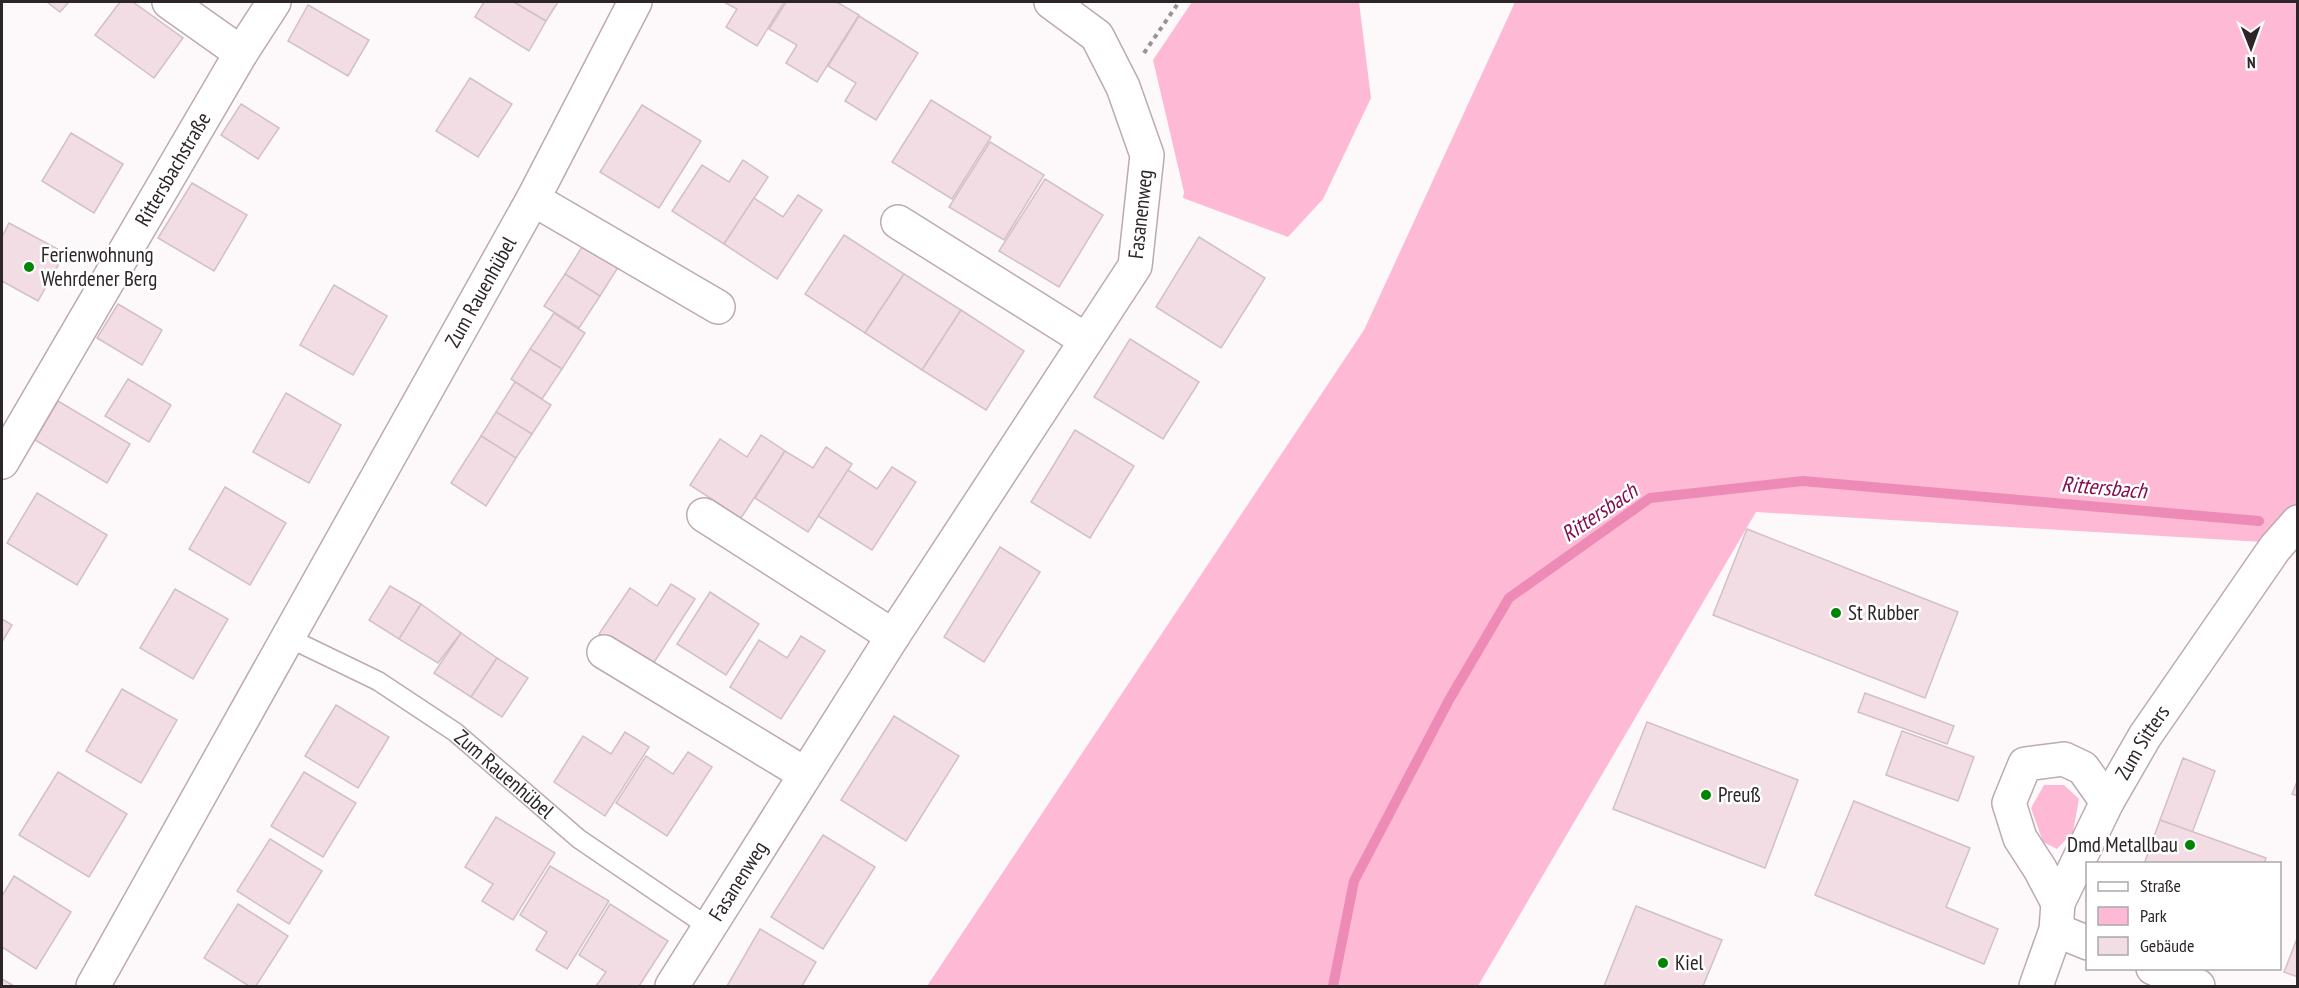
<svg xmlns="http://www.w3.org/2000/svg" width="2299" height="988" viewBox="0 0 2299 988" font-family="'PT Sans Narrow',sans-serif">
  <rect width="100%" height="100%" fill="#fdf9fa"/>
  <g fill="#feb9d5">
    <polygon points="1192,2 1359,2 1371,98 1323,199 1288,237 1183,198 1184,192 1153,60"/>
    <polygon points="1515,2 2297,2 2297,544 1756,512 1478,986 1357,985 1356,986 927,986 1364,330"/>
    <polygon points="2044,785 2064,785 2079,799 2073,832 2057,849 2043,842 2031,808"/>
  </g>
  <g fill="none" stroke-linecap="round" stroke-linejoin="round">
    <polyline stroke="#ed8bb6" stroke-width="10" points="1333,986 1354,881 1449,700 1509,598 1650,498 1803,481 2259,521"/>
  </g>
  <g fill="#f2dde5" stroke="#d3c0c7" stroke-width="1.5">
    <polygon points="47,2 69,2 60,12"/>
    <polygon points="120,2 133,2 183,38 154,78 95,35"/>
    <polygon points="484,2 514,2 546,21 529,51 475,17"/>
    <polygon points="514,2 558,2 546,21"/>
    <polygon points="724,2 784,2 757,46 726,27 737,9"/>
    <polygon points="786,2 837,2 859,15 817,82 786,63 797,45 769,29"/>
    <polygon points="308,5 369,40 348,76 288,41"/>
    <polygon points="859,16 918,53 876,120 845,101 856,83 828,66"/>
    <polygon points="470,78 512,104 478,157 436,131"/>
    <polygon points="931,100 991,137 952,199 892,162"/>
    <polygon points="241,104 279,128 258,159 221,135"/>
    <polygon points="642,105 701,141 659,208 600,172"/>
    <polygon points="71,133 123,164 94,213 42,181"/>
    <polygon points="990,142 1044,175 1004,240 949,207"/>
    <polygon points="743,160 768,177 724,244 672,211 702,165 729,182"/>
    <polygon points="1045,179 1103,215 1059,287 999,251"/>
    <polygon points="192,183 247,215 214,271 158,238"/>
    <polygon points="798,195 822,210 777,279 724,244 754,198 783,217"/>
    <polygon points="9,223 65,253 38,301 2,281 2,237"/>
    <polygon points="844,235 904,274 865,333 805,294"/>
    <polygon points="1199,237 1265,278 1221,348 1156,307"/>
    <polygon points="587,239 622,261 600,296 565,274"/>
    <polygon points="565,274 600,296 579,328 544,306"/>
    <polygon points="904,274 961,310 922,370 865,333"/>
    <polygon points="334,285 387,316 353,375 300,345"/>
    <polygon points="118,304 162,330 142,365 97,338"/>
    <polygon points="961,310 1024,351 986,410 922,370"/>
    <polygon points="554,313 585,333 562,369 530,349"/>
    <polygon points="1130,339 1199,382 1163,439 1094,397"/>
    <polygon points="530,349 562,369 542,399 511,379"/>
    <polygon points="128,379 171,405 149,442 105,416"/>
    <polygon points="515,382 551,405 532,434 496,412"/>
    <polygon points="286,393 341,425 309,483 253,452"/>
    <polygon points="58,401 130,444 107,483 35,440"/>
    <polygon points="496,412 532,434 516,458 481,436"/>
    <polygon points="1075,430 1134,466 1090,538 1031,502"/>
    <polygon points="761,435 785,451 741,518 690,485 720,439 747,457"/>
    <polygon points="481,436 516,458 486,506 451,483"/>
    <polygon points="826,447 852,464 808,532 755,498 785,451 813,468"/>
    <polygon points="892,467 916,482 872,550 818,516 848,470 877,489"/>
    <polygon points="225,487 286,523 250,585 189,549"/>
    <polygon points="37,493 107,535 77,585 7,543"/>
    <polygon points="1747,529 1958,612 1925,698 1713,615"/>
    <polygon points="1000,547 1040,572 984,662 944,637"/>
    <polygon points="671,584 695,599 651,667 599,634 630,588 657,606"/>
    <polygon points="390,586 421,604 399,639 369,620"/>
    <polygon points="175,589 228,619 193,679 140,648"/>
    <polygon points="710,592 759,624 726,675 677,644"/>
    <polygon points="421,604 461,633 438,663 399,639"/>
    <polygon points="2,619 12,625 2,642"/>
    <polygon points="461,633 497,658 471,697 434,673"/>
    <polygon points="801,636 825,651 781,719 730,687 759,640 787,658"/>
    <polygon points="497,658 528,678 502,717 471,697"/>
    <polygon points="122,689 177,720 141,783 86,751"/>
    <polygon points="1865,693 1954,726 1947,744 1858,712"/>
    <polygon points="336,705 389,737 358,788 305,756"/>
    <polygon points="894,716 959,756 906,841 841,800"/>
    <polygon points="1647,722 1798,780 1765,868 1613,809"/>
    <polygon points="1902,731 1974,757 1958,801 1886,775"/>
    <polygon points="625,732 649,747 605,816 554,782 583,736 611,754"/>
    <polygon points="688,752 712,767 667,836 616,803 646,756 673,774"/>
    <polygon points="2183,758 2215,771 2192,833 2160,820"/>
    <polygon points="58,772 127,814 89,877 19,835"/>
    <polygon points="304,772 356,803 323,857 271,826"/>
    <polygon points="2298,779 2298,796 2292,794"/>
    <polygon points="1854,801 1970,848 1946,907 1998,929 1984,964 1815,895"/>
    <polygon points="496,817 555,853 513,920 482,901 493,884 465,867"/>
    <polygon points="2160,820 2266,858 2264,864 2144,864"/>
    <polygon points="823,835 875,867 823,949 771,917"/>
    <polygon points="270,839 322,871 289,924 237,891"/>
    <polygon points="550,866 609,901 567,969 536,950 547,932 520,915"/>
    <polygon points="14,876 71,912 36,969 2,947 2,896"/>
    <polygon points="238,904 288,936 256,986 249,986 204,958"/>
    <polygon points="610,904 668,941 639,986 596,986 606,972 579,955"/>
    <polygon points="1636,906 1722,940 1703,986 1604,986"/>
    <polygon points="760,929 816,962 802,986 727,986"/>
    <polygon points="2298,936 2298,977 2284,972"/>
    <polygon points="2,979 14,986 2,986"/>
  </g>
  <g fill="none" stroke-linecap="round" stroke-linejoin="round">
    <defs>
      <g id="service">
        <path id="s1" d="M289 638 378 681 455 732 579 839 710 928"/>
      </g>
      <g id="minor">
        <polyline points="169,2 241,53"/>
        <polyline points="533,199 718,307"/>
        <polyline points="898,222 1086,340"/>
        <path id="s2" d="M2 462 241 53 274 2"/>
        <polyline points="704,515 893,636"/>
        <polyline points="604,652 805,774"/>
        <polyline points="2058,903 2040,869 2020,838 2009,803 2025,764 2064,759 2083,768 2107,802"/>
        <polyline points="2056,930 2088,943"/>
        <polyline points="2153,968 2198,986"/>
        <path id="s3" d="M93 986 533 199 635 2"/>
        <path id="s4" d="M672 986 893 636 1135 266 1147 155 1123 87 1097 36 1051 2"/>
        <path id="s5" d="M2036 986 2056 930 2058 903 2107 802 2145 736 2275 548 2298 522"/>
      </g>
    </defs>
    <use href="#service" stroke="#bdaab1" stroke-width="21"/>
    <use href="#minor" stroke="#bdaab1" stroke-width="36"/>
    <polyline stroke="#989394" stroke-width="4" stroke-dasharray="4.5 4.5" stroke-linecap="butt" points="1144,53 1179,2"/>
    <use href="#service" stroke="#fff" stroke-width="18"/>
    <use href="#minor" stroke="#fff" stroke-width="33"/>
  </g>
  <g fill="#008404" stroke="#fff" stroke-width="2">
    <circle cx="29" cy="267" r="6"/>
    <circle cx="1836" cy="613" r="6"/>
    <circle cx="1706" cy="795" r="6"/>
    <circle cx="2190" cy="845" r="6"/>
    <circle cx="1663" cy="963" r="6"/>
  </g>
  <g text-anchor="middle" stroke-width="5" stroke-linejoin="round" paint-order="stroke">
    <g font-size="21" fill="#2d2628" stroke="#fff">
      <text dy="7" stroke="none"><textPath href="#s2" startOffset="339">Rittersbachstraße</textPath></text>
      <text dy="7" stroke="none"><textPath href="#s4" startOffset="908">Fasanenweg</textPath></text>
      <text dy="7" stroke="none"><textPath href="#s3" startOffset="795">Zum Rauenhübel</textPath></text>
      <text dy="7" stroke="none"><textPath href="#s5" startOffset="268">Zum Sitters</textPath></text>
      <text dy="7" stroke="none"><textPath href="#s1" startOffset="256">Zum Rauenhübel</textPath></text>
      <text dy="7" stroke="none"><textPath href="#s4" startOffset="124">Fasanenweg</textPath></text>
    </g>
    <g font-size="21" fill="#2d2628" stroke="#fff" text-anchor="start">
      <text x="41" y="262">Ferienwohnung<tspan x="41" dy="24">Wehrdener Berg</tspan></text>
      <text x="1848" y="620">St Rubber</text>
      <text x="1718" y="802">Preuß</text>
      <text x="2178" y="852" text-anchor="end">Dmd Metallbau</text>
      <text x="1675" y="970">Kiel</text>
    </g>
    <g font-size="22" font-style="italic" fill="#840e51" stroke="#fff">
      <text transform="translate(2104 487) rotate(5)" y="8">Rittersbach</text>
      <text transform="translate(1599 512) rotate(-34)" y="8">Rittersbach</text>
    </g>
  </g>
  <rect width="2299" height="988" fill="none" stroke="#2d2628" stroke-width="6"/>
  <rect x="2086" y="862" width="195" height="108" fill="#ffffff" stroke="#aba8a9" stroke-width="1.5"/>
  <rect x="2098" y="882" width="30" height="9" fill="#ffffff" stroke="#aba8a9" stroke-width="1.5"/>
  <text x="2140" y="892" font-size="18" fill="#2d2628">Straße</text>
  <rect x="2098" y="907" width="30" height="18" fill="#feb9d5" stroke="#aba8a9" stroke-width="1.5"/>
  <text x="2140" y="922" font-size="18" fill="#2d2628">Park</text>
  <rect x="2098" y="937" width="30" height="18" fill="#f2dde5" stroke="#aba8a9" stroke-width="1.5"/>
  <text x="2140" y="952" font-size="18" fill="#2d2628">Gebäude</text>
  <g transform="translate(2251 48) rotate(179)" stroke="#ffffff" stroke-width="4.5" paint-order="stroke">
  <path d="M0-4.5L10 22L0 15L-10 22Z" fill="#2d2628"/>
  <text y="-9" font-size="16" font-weight="bold" text-anchor="middle" fill="#2d2628">N</text>
  </g>
</svg>
